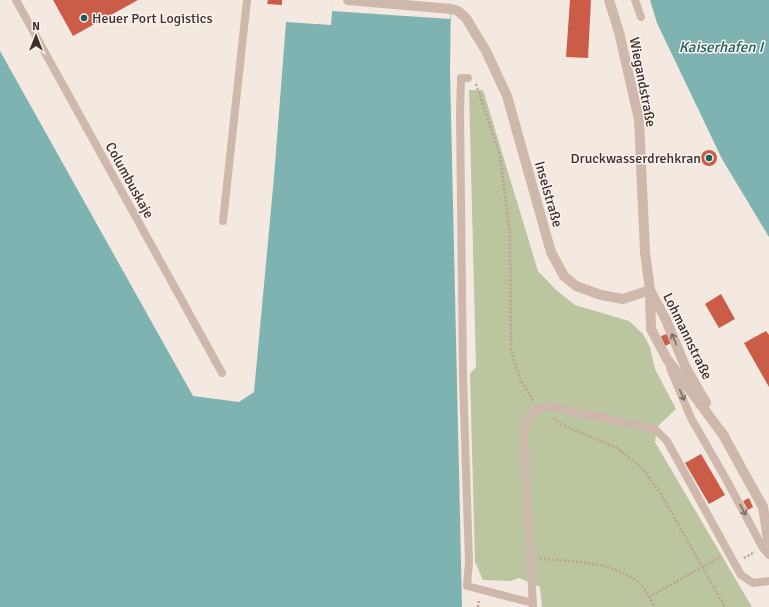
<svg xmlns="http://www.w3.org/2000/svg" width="769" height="607" viewBox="0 0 769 607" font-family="Signika,sans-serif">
  <rect width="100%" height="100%" fill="#f4e9e0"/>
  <polygon fill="#bbc59f" points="469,90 483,90 538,271 556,290 575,305 629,321 643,334 650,347 655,369 676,409 657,427 655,442 752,607 542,607 540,587 519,578 511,581 483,580 475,562 470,374 476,367"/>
  <g fill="#7eb3b1">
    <polygon points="333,0 451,0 450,70 462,607 0,607 0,51 193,396 239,402 254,392 274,177 286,22 331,25"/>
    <polygon points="650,0 769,0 769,237 722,159 657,23"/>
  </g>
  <polygon fill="#f4e9e0" points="333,0 451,0 450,19 332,11"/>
  <g fill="#cb5d48">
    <polygon points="53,0 138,0 73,36"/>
    <polygon points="268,0 282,0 282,5 267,4"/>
    <polygon points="570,0 591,0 588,58 566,57"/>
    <circle cx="709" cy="158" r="8"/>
    <polygon points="721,294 735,319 719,328 705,304"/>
    <polygon points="766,331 769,335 769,387 744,343"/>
    <polygon points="667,334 671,343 665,346 661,336"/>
    <polygon points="701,454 725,495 709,504 685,463"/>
    <polygon points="749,498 753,507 748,510 743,501"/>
  </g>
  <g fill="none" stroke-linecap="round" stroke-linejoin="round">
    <g stroke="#baa295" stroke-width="2.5" stroke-dasharray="2 2" stroke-linecap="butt">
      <polyline points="476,84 500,156 503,178 510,234 511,350 520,379 533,400"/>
      <polyline points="554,419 563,425 617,448 641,467 661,494 725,607"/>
      <polyline points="744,558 755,552"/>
      <path d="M540 559C571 561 616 562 640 584 646 590 650 599 655 607"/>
      <polyline points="649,597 720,557"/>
      <polyline points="478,607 479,600"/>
    </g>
    <g stroke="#ceb8ab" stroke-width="8">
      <polyline points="16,0 222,373"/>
      <polyline points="635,0 641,17"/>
      <polyline points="468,78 461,78 460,113 463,377 469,562 467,586 533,603"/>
      <polyline points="223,221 247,0"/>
      <polyline points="670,368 691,418 726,479 763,548 769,555"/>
      <polyline points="533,607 524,434 526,419 539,408 548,406 655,429 667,441 741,575 753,583 769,581"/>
    </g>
    <g stroke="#ceb8ab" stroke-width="10">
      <polyline points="348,0 451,9 458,11 466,18 475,33 486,51 507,96 551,252 564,276 576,286 601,295 623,299 650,290"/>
      <polyline points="609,0 619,32 639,120 645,252 650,290 651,329 667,359 724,436"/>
      <polyline points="651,292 666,320 685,366 706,403"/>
      <polyline points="721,431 763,507 769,545"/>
    </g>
  </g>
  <defs><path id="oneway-shaft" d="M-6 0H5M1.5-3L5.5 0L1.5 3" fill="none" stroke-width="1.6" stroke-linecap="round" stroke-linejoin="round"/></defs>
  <g stroke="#7d6c65">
    <use href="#oneway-shaft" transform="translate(674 339) rotate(-113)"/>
    <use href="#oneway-shaft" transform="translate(682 395) rotate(67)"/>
    <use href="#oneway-shaft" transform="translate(743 510) rotate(62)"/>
  </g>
  <g fill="#1d5f5f" stroke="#fbf4ee" stroke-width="1.5">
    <circle cx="84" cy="18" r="4"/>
    <circle cx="709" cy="158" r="4"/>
  </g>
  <g text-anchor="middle" stroke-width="3" stroke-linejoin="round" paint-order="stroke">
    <g font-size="14" fill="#3b2e2b" stroke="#fbf4ee" text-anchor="start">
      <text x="92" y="23">Heuer Port Logistics</text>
      <text x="701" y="163" text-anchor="end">Druckwasserdrehkran</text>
    </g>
    <g font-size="14" fill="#3b2e2b" stroke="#fbf4ee">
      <text transform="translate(643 82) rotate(79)" y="5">Wiegandstraße</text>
      <text transform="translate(130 180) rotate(61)" y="5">Columbuskaje</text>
      <text transform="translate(549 194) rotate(74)" y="5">Inselstraße</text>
      <text transform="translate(688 336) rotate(64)" y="5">Lohmannstraße</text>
    </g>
    <g font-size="15" font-style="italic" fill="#1d5f5f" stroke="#fbf4ee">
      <text x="721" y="52">Kaiserhafen I</text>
    </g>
  </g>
  <g transform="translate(36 36)" stroke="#fbf4ee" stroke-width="3" paint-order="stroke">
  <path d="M0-3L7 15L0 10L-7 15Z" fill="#3b2e2b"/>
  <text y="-6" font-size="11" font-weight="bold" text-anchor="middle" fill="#3b2e2b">N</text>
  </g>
</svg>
